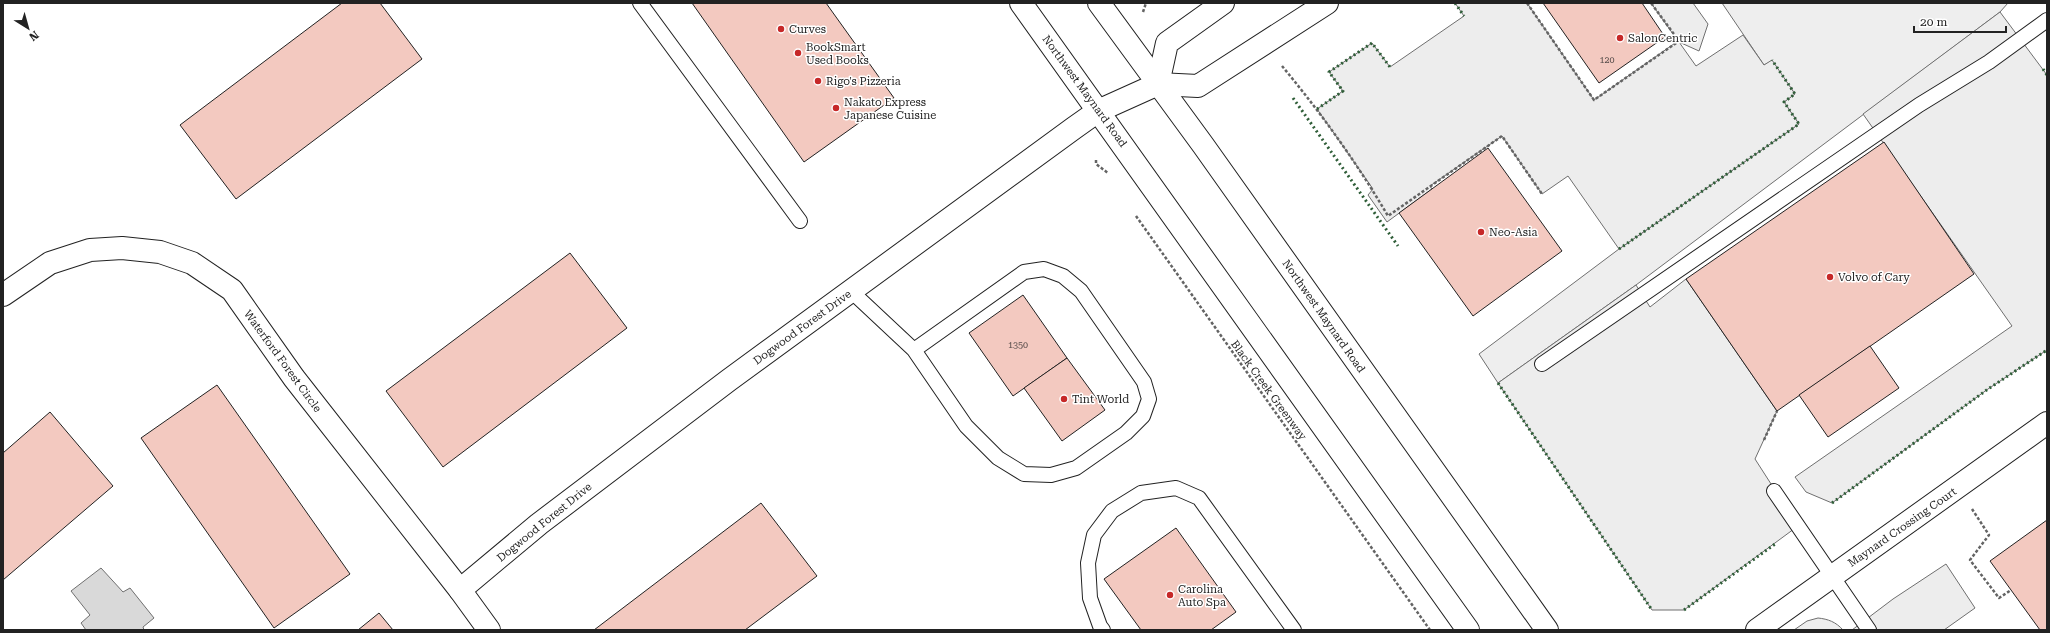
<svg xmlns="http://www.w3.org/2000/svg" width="2050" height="633" viewBox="0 0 2050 633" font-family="'Roboto Serif',serif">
  <rect width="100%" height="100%" fill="#fff"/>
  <g fill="#eee" stroke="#6f6f6f">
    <polygon points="1722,3 2008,3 2000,12 1636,285 1498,383 1479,354 1619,249 1799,124 1784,102 1795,94 1772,61 1764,65"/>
    <path d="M1818 618C1828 619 1836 622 1843 630H1794L1807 621Z"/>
  </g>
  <g fill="#ededed" stroke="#6f6f6f">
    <polygon points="1455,3 1527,3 1594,100 1678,41 1651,3 1693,3 1708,24 1699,51 1679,42 1696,66 1743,35 1764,65 1772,60 1795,94 1784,102 1799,124 1619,249 1568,176 1542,194 1502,136 1430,186 1432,189 1387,222 1368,195 1373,189 1317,109 1343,91 1329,72 1372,43 1390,67 1464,16"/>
    <polygon points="2000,12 2047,75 2047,350 1988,389 1832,503 1806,492 1795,477 2012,326 1863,114"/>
    <polygon points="1686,279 1777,411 1755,459 1798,526 1684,610 1652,610 1498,383 1636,285 1650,307"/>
    <polygon points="1946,564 1975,608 1944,630 1852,630 1893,599"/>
  </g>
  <polygon fill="#d9d9d9" stroke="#6f6f6f" points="101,568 123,592 130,588 154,618 143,627 144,630 86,630 81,623 90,615 71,591"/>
  <g fill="#f3c9c0" stroke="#222">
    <polygon points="342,3 380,3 422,59 236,199 180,125"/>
    <polygon points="692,3 826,3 894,98 804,162"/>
    <polygon points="1543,3 1642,3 1665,37 1599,83"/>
    <polygon points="1884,142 1974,274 1777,411 1686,279"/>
    <polygon points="1488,148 1562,251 1473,316 1399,213"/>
    <polygon points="570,253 627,328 443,467 386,391"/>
    <polygon points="1023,295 1067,358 1013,396 969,333"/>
    <polygon points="1870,346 1899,388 1828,437 1799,395"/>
    <polygon points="1067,358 1105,410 1062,441 1024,388"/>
    <polygon points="217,385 350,574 274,628 141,438"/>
    <polygon points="50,412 113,486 3,580 3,453"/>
    <polygon points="761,503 817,576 745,630 594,630"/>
    <polygon points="2047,520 2047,630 2040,630 1990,561"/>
    <polygon points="1176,528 1236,612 1211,630 1141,630 1104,579"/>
    <polygon points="379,613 393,630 358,630"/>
  </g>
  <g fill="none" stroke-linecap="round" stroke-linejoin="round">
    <defs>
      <g id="lane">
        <polyline points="640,3 800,221"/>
        <polyline points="851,291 914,350 966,426 998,458 1024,474 1051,475 1076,468 1126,433 1143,416 1149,399 1144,382 1081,291 1063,276 1044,269 1024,272 914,350"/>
        <polyline points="1542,364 1919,105 1989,62 2047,20"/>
        <polyline points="1774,491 1869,630"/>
        <polyline points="1103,630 1100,626 1090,598 1088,563 1094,535 1112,511 1141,493 1176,488 1199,498 1294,630"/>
      </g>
      <g id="street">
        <polyline points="1158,84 1167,43 1223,3"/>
        <polyline points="3,295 50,263 90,250 122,248 160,252 192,263 232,290 294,378 460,590 489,630"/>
        <polyline points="460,590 539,524 729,380 1074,128 1098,111 1158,84 1198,86 1327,3"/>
        <polyline points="1757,630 2047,423"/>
      </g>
      <g id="primary">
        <polyline points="1021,3 1468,630"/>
        <polyline points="1099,3 1203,145 1547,630"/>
      </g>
    </defs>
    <use href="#lane" stroke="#222" stroke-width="16"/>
    <use href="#street" stroke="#222" stroke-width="24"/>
    <use href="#primary" stroke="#222" stroke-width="24"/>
    <g stroke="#646464" stroke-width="2.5" stroke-dasharray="3 2" stroke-linecap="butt">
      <polyline points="1527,3 1594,100 1679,41 1651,3"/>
      <polyline points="1143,12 1146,3"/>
      <path d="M1282 66C1321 113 1357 163 1388 216L1502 136 1542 194"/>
      <polyline points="1096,160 1096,164 1108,173"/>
      <polyline points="1136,216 1430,630"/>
      <polyline points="1764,440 1777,411"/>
      <polyline points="1972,509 1989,535 1970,560 1999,598 2011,590"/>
    </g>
    <use href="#lane" stroke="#fff" stroke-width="14"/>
    <use href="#street" stroke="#fff" stroke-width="22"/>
    <use href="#primary" stroke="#fff" stroke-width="22"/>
    <g stroke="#2f5e38" stroke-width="3" stroke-dasharray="2 3" stroke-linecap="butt">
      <polyline points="1455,3 1464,16"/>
      <polyline points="2043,69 2047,75"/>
      <polyline points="1293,98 1398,246"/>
      <polyline points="1317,109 1343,91 1329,72 1372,43 1390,67"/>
      <polyline points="1619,249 1799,124 1784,102 1795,94 1772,60"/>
      <polyline points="1498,383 1652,610"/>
      <polyline points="1832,503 1988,389 2047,350"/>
      <polyline points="1684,610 1775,544"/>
    </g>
  </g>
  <g fill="#c62828" stroke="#fff" stroke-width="1.5">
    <circle cx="781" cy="29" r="4"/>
    <circle cx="1620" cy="38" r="4"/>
    <circle cx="798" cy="53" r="4"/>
    <circle cx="818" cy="81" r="4"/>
    <circle cx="836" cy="108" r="4"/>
    <circle cx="1481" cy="232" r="4"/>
    <circle cx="1830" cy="277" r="4"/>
    <circle cx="1064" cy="399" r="4"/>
    <circle cx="1170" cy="595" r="4"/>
  </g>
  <g text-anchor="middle" stroke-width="3" stroke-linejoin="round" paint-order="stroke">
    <g font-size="9" fill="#564c4a">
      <text x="1607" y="63">120</text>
      <text x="1018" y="348">1350</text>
    </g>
    <g font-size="11" fill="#222" stroke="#fff" text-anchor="start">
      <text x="789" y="33">Curves</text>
      <text x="1628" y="42">SalonCentric</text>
      <text x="806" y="51">BookSmart<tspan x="806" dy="13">Used Books</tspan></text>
      <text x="826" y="85">Rigo's Pizzeria</text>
      <text x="844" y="106">Nakato Express<tspan x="844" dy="13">Japanese Cuisine</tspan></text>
      <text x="1489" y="236">Neo-Asia</text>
      <text x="1838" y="281">Volvo of Cary</text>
      <text x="1072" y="403">Tint World</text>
      <text x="1178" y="593">Carolina<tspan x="1178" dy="13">Auto Spa</tspan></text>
    </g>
    <g font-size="11" fill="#222" stroke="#fff">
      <text transform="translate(1085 91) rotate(54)" y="4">Northwest Maynard Road</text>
      <text transform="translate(1324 316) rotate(55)" y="4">Northwest Maynard Road</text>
      <text transform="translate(802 327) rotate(-36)" y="4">Dogwood Forest Drive</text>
      <text transform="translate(283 361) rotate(54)" y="4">Waterford Forest Circle</text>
      <text transform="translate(1269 390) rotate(54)" y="4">Black Creek Greenway</text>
      <text transform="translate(544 522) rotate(-39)" y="4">Dogwood Forest Drive</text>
      <text transform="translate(1902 527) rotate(-35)" y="4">Maynard Crossing Court</text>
    </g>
  </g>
  <rect width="2050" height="633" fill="none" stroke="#222222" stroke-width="8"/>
  <g transform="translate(28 28) rotate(143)" stroke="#ffffff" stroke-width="3" paint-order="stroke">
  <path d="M0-3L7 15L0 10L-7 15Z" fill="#222222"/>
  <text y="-6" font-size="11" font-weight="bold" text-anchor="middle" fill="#222222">N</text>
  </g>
  <path d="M1914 26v6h92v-6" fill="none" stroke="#222222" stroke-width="2"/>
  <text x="1920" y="26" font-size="12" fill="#222222" stroke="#ffffff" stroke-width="3" paint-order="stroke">20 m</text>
</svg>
